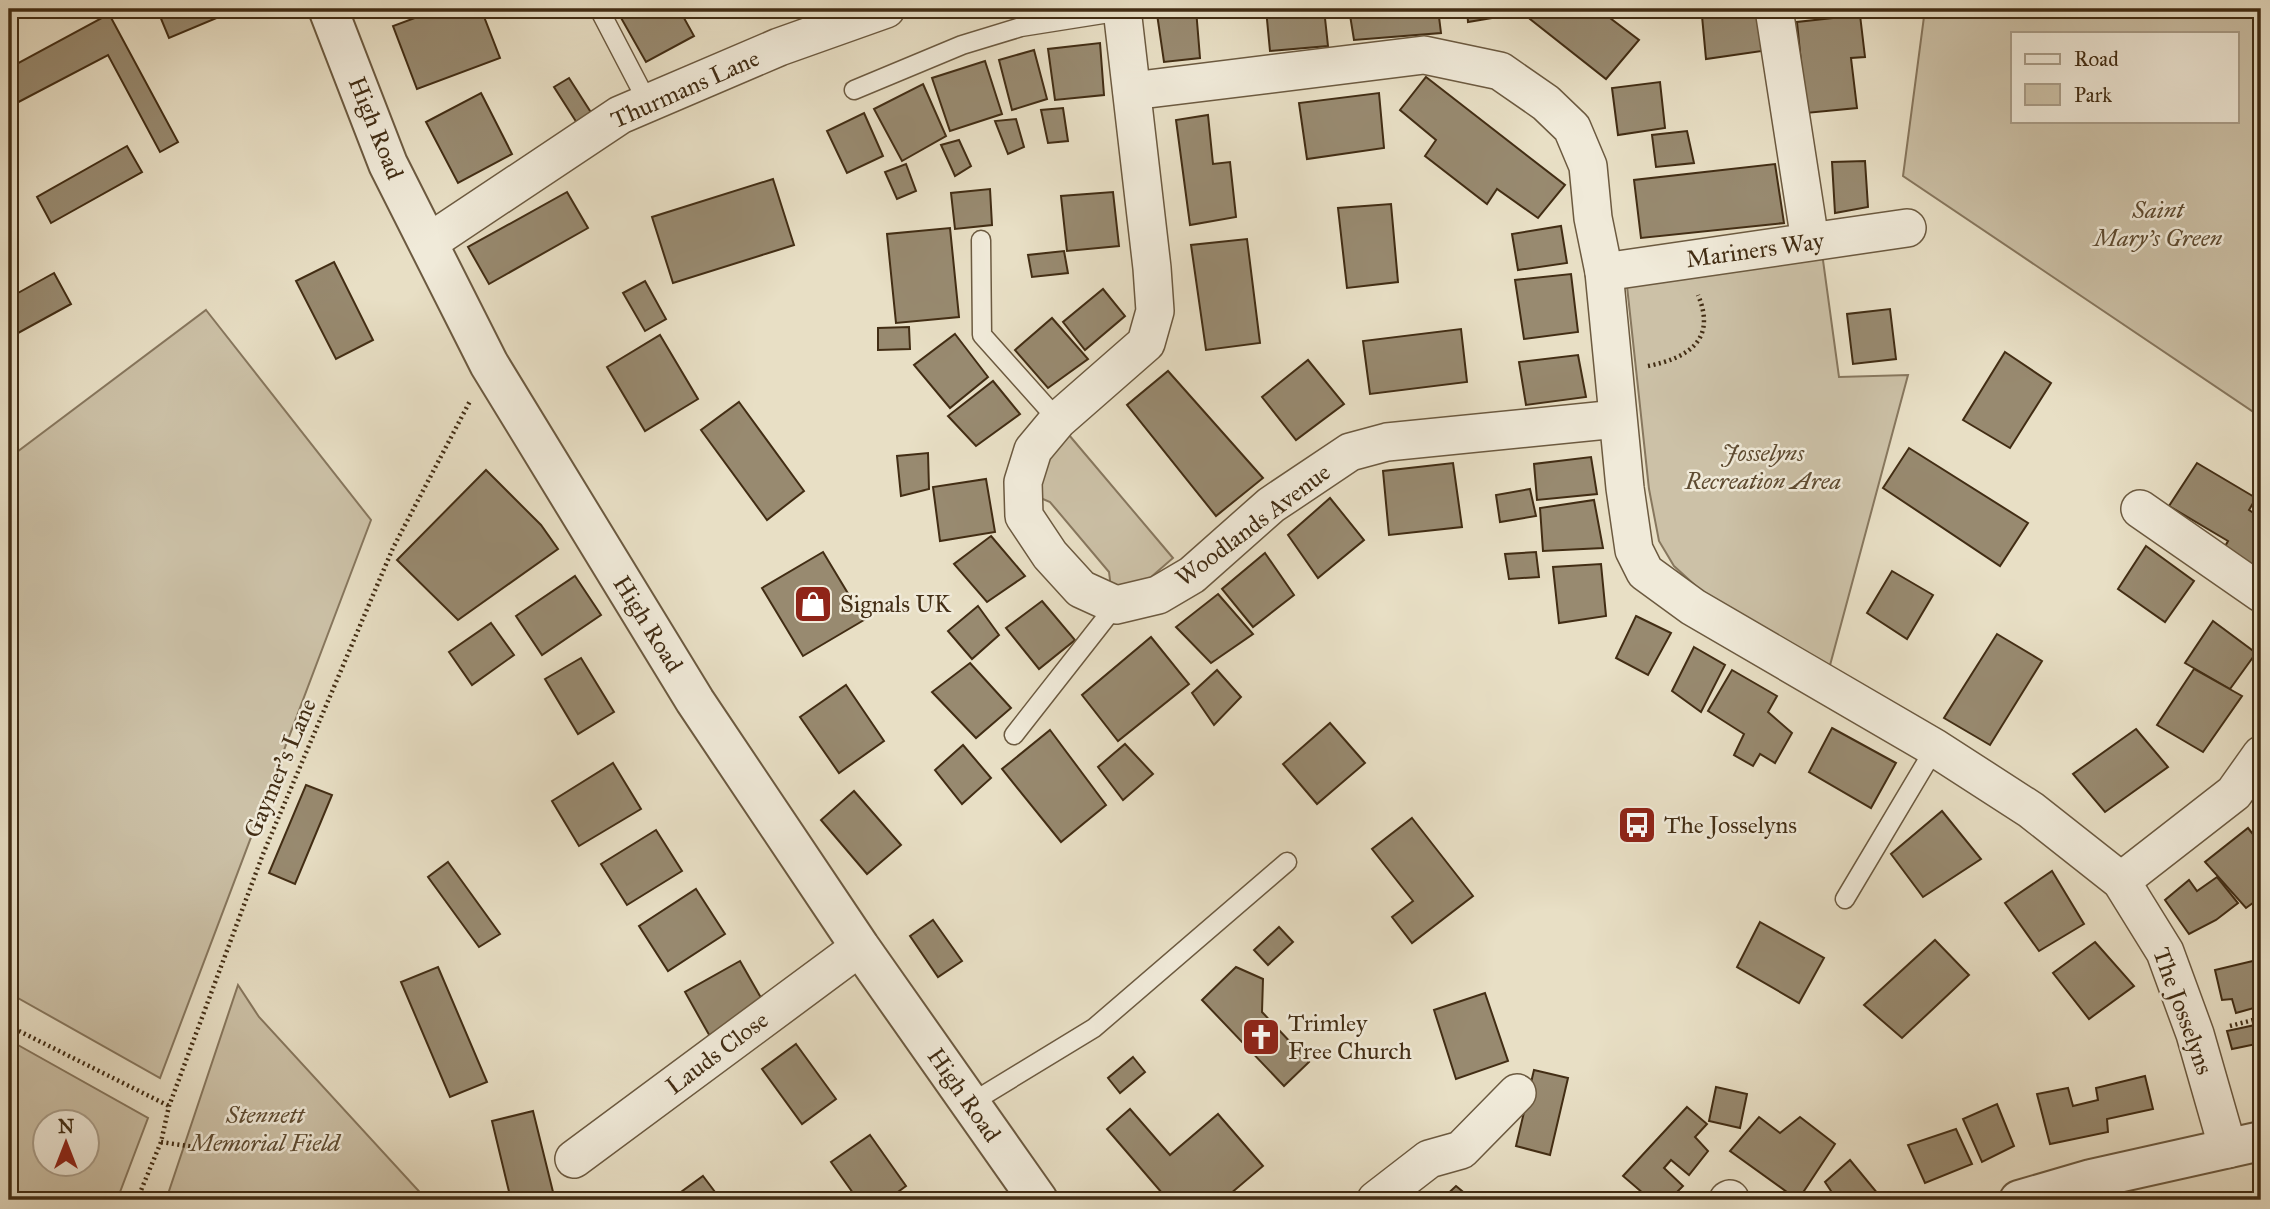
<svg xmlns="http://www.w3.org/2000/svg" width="2270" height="1209" viewBox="0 0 2270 1209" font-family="'IM FELL Great Primer',serif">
  <rect width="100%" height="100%" fill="#e8dfc5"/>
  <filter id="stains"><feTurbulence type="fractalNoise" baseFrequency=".00286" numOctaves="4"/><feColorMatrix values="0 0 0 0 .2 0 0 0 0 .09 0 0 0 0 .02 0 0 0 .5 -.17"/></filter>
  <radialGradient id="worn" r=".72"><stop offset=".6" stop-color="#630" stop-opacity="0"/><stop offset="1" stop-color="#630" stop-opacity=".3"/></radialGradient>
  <g fill="#ccc1a7" stroke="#87775e" stroke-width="2" fill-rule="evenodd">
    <path d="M1925 9H2232L2261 20V417L1903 176ZM2013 33H2237V121H2013Z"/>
    <polygon points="1822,253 1839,377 1908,375 1829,669 1721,609 1674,566 1659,541 1649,489 1627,286"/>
    <polygon points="206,310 371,520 160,1078 9,993 9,458"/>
    <polygon points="1069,435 1173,558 1143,584 1111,588 1109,572 1050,502 1036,496 1039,466"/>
    <polygon points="238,985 259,1017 427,1200 166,1200"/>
    <path d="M9 1040 148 1118 117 1200H9ZM46 1122H88V1164H46Z"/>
  </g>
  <g fill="#988a70" stroke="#422d14" stroke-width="2">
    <polygon points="157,9 215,9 219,17 169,38"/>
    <polygon points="439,9 481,9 500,58 417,89 393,26"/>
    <polygon points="616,9 679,9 694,36 646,62"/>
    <polygon points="1196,9 1200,58 1164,62 1157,14"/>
    <polygon points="1266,9 1324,9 1328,46 1270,51"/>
    <polygon points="1349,9 1438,9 1441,33 1354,40"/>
    <polygon points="1467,9 1521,9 1522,13 1468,22"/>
    <polygon points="1537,9 1598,9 1639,40 1606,79 1530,19"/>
    <polygon points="1751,9 1764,9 1769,50 1706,59 1702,16"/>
    <polygon points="1795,9 1861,9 1861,11 1796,18"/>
    <polygon points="109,14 178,142 160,152 108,55 9,107 9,68"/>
    <polygon points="1860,15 1865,57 1851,58 1857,108 1806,113 1797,22"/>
    <polygon points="1100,43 1104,95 1055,100 1048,49"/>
    <polygon points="1034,50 1047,99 1012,110 999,60"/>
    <polygon points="985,61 1002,114 950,131 932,78"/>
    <polygon points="1426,77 1565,185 1538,218 1497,189 1487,204 1425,156 1436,140 1400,110"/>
    <polygon points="569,78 599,125 584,134 554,87"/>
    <polygon points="1660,82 1665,128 1618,135 1612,88"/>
    <polygon points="923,84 946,136 902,161 874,109"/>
    <polygon points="481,93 512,154 458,183 426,122"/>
    <polygon points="1379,93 1384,148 1307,159 1299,103"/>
    <polygon points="1063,108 1068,141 1048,143 1041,110"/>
    <polygon points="864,113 883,156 847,173 827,131"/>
    <polygon points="1208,115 1213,164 1230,162 1236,217 1190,225 1176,120"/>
    <polygon points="1016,119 1024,147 1008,154 995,121"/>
    <polygon points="1687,131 1694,163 1656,167 1652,135"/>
    <polygon points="959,140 971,166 955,176 941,145"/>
    <polygon points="127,146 142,172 51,223 37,197"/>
    <polygon points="1865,161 1868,207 1835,213 1832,162"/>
    <polygon points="906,164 916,191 897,199 885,172"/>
    <polygon points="1775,164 1784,223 1641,238 1634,180"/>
    <polygon points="773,179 794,245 673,283 652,217"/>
    <polygon points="990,189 992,225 955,229 951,193"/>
    <polygon points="567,192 588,228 489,284 468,247"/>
    <polygon points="1113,192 1119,246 1067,251 1061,196"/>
    <polygon points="1391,204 1398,282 1347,288 1338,208"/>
    <polygon points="1561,226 1567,263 1518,270 1512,234"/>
    <polygon points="950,228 959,317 896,323 887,234"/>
    <polygon points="1247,239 1260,343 1206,350 1191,245"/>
    <polygon points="1064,251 1068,273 1032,277 1028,255"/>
    <polygon points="334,262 373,340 336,359 296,281"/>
    <polygon points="54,273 71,304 9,338 9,298"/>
    <polygon points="1571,274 1578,332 1524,339 1515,280"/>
    <polygon points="645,281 666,319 645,331 623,293"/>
    <polygon points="1103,289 1125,316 1085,350 1063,322"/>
    <polygon points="1890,309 1896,359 1853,364 1847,314"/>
    <polygon points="1052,318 1088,359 1048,388 1015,350"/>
    <polygon points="909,327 910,349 878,350 878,328"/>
    <polygon points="1461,329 1467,382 1370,394 1363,341"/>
    <polygon points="955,334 988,377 950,408 914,365"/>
    <polygon points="660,335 698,399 645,431 607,367"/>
    <polygon points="2005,352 2051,383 2010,448 1963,420"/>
    <polygon points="1578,355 1586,397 1526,405 1519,362"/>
    <polygon points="1308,360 1344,404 1296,440 1262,397"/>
    <polygon points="1168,371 1263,478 1216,516 1127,405"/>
    <polygon points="993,381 1020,414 976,446 948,416"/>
    <polygon points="739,402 804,491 767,520 701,430"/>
    <polygon points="1909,448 2028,523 2000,566 1883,488"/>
    <polygon points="928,453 929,489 901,496 897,456"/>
    <polygon points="1591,457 1597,494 1537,500 1534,464"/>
    <polygon points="1453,463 1462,527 1389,535 1383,471"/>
    <polygon points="2197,463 2256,498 2249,510 2261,518 2261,574 2223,550 2228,541 2169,506"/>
    <polygon points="486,470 541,525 558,549 458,620 397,560"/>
    <polygon points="986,479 995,532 940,541 933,487"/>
    <polygon points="1530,489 1536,516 1500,522 1496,495"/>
    <polygon points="1330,498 1364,540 1318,578 1288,535"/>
    <polygon points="1594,500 1603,548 1543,551 1540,508"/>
    <polygon points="991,536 1025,576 987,602 954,564"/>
    <polygon points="2146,546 2194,581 2165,622 2118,589"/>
    <polygon points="823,552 864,620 803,656 762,588"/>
    <polygon points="1536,552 1539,577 1509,579 1505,554"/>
    <polygon points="1265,553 1294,595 1253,627 1222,589"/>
    <polygon points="1601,564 1606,616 1559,623 1553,567"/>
    <polygon points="1892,571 1933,595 1907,639 1867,613"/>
    <polygon points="575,576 601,615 542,655 516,616"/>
    <polygon points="1218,594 1253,634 1211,663 1176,627"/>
    <polygon points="1042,601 1075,640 1039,669 1006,628"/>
    <polygon points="978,606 999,635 972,659 948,631"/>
    <polygon points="1636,616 1671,633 1648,675 1616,658"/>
    <polygon points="2213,621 2256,653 2230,689 2185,663"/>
    <polygon points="491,623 514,655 472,685 449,652"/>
    <polygon points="1997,634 2042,661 1990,745 1944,718"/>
    <polygon points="1151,637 1189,684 1118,741 1082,695"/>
    <polygon points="1694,647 1725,665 1701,712 1672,691"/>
    <polygon points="581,658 614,712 578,734 545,679"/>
    <polygon points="970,663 1011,708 976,738 932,692"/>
    <polygon points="2194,669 2242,696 2203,752 2157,725"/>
    <polygon points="1217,670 1241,697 1214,725 1192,693"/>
    <polygon points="1732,670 1777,696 1768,712 1792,733 1775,763 1760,754 1753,766 1734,755 1744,734 1708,711"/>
    <polygon points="846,685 884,741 839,773 800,717"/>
    <polygon points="1330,723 1365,763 1317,804 1283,764"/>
    <polygon points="1832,728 1896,763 1871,808 1809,772"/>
    <polygon points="2136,729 2168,767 2105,812 2073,774"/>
    <polygon points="1050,730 1106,805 1061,842 1002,769"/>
    <polygon points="1125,744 1153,774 1123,800 1098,767"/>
    <polygon points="963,745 991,778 962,804 935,770"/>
    <polygon points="613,763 641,809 579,846 552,801"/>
    <polygon points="306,785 332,795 295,884 269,873"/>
    <polygon points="854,791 901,845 867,874 821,820"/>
    <polygon points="1942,811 1981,859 1923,897 1891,854"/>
    <polygon points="1412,818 1473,896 1412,943 1392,917 1413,901 1372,849"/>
    <polygon points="2248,828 2261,844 2261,897 2246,908 2205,862"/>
    <polygon points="656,830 682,871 627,905 601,864"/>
    <polygon points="448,862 500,934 479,947 428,877"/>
    <polygon points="2052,871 2084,924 2039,951 2005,903"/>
    <polygon points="2217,877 2238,903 2216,920 2189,934 2165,900 2189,880 2197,891"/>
    <polygon points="696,889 725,934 668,971 639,926"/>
    <polygon points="933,920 962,961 938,977 910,936"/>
    <polygon points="1760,922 1824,958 1799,1003 1737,967"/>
    <polygon points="1279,927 1293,942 1268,965 1254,950"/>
    <polygon points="1935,940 1969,975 1902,1038 1864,1005"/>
    <polygon points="2095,942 2134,986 2089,1019 2053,973"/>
    <polygon points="2257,960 2261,982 2261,1006 2236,1013 2232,999 2222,1000 2215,970"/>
    <polygon points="740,961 776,1024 721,1056 685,992"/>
    <polygon points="438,967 487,1082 450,1097 401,982"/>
    <polygon points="1236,967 1263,979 1262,1012 1309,1062 1284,1086 1202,1000"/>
    <polygon points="1485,993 1508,1061 1456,1079 1434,1010"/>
    <polygon points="2255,1025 2261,1043 2232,1049 2227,1031"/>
    <polygon points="796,1044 836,1099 802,1124 762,1069"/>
    <polygon points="1133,1057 1145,1072 1120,1093 1108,1078"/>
    <polygon points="1534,1070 1568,1078 1550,1155 1516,1146"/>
    <polygon points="2145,1076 2153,1109 2107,1119 2108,1132 2050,1144 2037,1094 2068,1088 2073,1106 2098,1100 2096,1088"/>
    <polygon points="1716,1087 1747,1094 1740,1128 1709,1121"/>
    <polygon points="1997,1104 2014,1146 1982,1162 1963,1119"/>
    <polygon points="1687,1107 1707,1124 1695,1137 1708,1151 1689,1175 1671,1160 1664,1168 1683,1186 1669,1200 1651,1200 1623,1176"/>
    <polygon points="1130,1109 1170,1155 1218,1114 1263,1166 1223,1200 1168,1200 1107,1129"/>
    <polygon points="533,1111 555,1200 511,1200 492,1121"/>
    <polygon points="1759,1117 1780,1133 1800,1117 1835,1144 1798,1200 1730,1151"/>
    <polygon points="1956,1129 1972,1164 1925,1183 1908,1145"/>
    <polygon points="870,1135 906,1186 887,1200 858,1200 831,1162"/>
    <polygon points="1850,1160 1883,1200 1837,1200 1825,1182"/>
    <polygon points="703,1176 721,1200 670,1200"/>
    <polygon points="1456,1186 1473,1200 1441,1200"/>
  </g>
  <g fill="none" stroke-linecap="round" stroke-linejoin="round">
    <defs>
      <g id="service">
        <polyline points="599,9 648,103"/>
        <polyline points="854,90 962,45 1021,27 1122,11"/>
        <polyline points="981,240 982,335 1058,420"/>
        <polyline points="1014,735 1116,605"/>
        <polyline points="1845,899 1935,748"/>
        <polyline points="971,1103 1094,1028 1287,862"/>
      </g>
      <g id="minor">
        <polyline points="1122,9 1152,268 1155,311 1146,343 1058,420 1033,450 1023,482 1024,516 1050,555 1081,589 1116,605 1158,595 1192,575 1271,505 1350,452 1387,442 1617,419"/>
        <polyline points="1774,9 1810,241"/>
        <polyline points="1132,91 1424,55 1500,71 1546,103 1572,128 1588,166 1593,218 1604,272 1625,488 1634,550 1645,572 1693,607 1935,748 2031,810 2121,881 2165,952 2195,1034 2228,1149"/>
        <polyline points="428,243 620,115 779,47 886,9"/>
        <polyline points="1604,272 1907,228"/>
        <polyline points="2140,509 2261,593"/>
        <polyline points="2121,881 2234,793 2261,755"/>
        <polyline points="574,1159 860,947"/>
        <polyline points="1376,1200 1429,1159 1461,1150 1517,1093"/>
        <polyline points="1728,1200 1730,1199"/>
      </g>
      <g id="tertiary">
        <polyline points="328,9 388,164 489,364 695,701 860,947 1038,1200"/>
        <polyline points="2019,1200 2091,1179 2261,1141"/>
      </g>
    </defs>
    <use href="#service" stroke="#6c5a40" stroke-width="21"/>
    <use href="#minor" stroke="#6c5a40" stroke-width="40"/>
    <use href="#tertiary" stroke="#6c5a40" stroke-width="42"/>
    <g stroke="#422d14" stroke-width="4.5" stroke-dasharray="2 3.5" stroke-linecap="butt">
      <path d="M1648 366C1688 358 1717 340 1698 295"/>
      <polyline points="9,1026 169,1106"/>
      <polyline points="2230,1026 2261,1018"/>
      <polyline points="161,1142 201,1148"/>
      <polyline points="137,1200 161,1142 169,1106 263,854 393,548 470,401"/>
    </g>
    <use href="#service" stroke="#f0ead9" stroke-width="18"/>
    <use href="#minor" stroke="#f0ead9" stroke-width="37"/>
    <use href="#tertiary" stroke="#f0ead9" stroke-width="38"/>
  </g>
  <defs>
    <symbol id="shop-square" viewBox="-11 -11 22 22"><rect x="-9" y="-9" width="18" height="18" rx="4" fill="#8f2418" stroke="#f0ead9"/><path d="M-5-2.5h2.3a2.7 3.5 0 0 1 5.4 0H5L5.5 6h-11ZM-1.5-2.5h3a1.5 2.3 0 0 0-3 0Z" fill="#fff"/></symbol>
    <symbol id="bus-square" viewBox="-11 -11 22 22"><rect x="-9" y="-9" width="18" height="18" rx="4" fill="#8f2418" stroke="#f0ead9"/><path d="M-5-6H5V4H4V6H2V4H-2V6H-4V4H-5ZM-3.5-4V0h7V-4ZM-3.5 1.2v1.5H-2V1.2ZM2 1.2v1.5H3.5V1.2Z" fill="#fff"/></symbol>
    <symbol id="church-square" viewBox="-11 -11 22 22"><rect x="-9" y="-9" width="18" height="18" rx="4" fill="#8f2418" stroke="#f0ead9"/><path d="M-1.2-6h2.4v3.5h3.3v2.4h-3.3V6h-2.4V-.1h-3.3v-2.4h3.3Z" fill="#fff"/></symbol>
  </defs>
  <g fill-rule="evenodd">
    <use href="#shop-square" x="791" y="582" width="44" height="44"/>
    <use href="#bus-square" x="1615" y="803" width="44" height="44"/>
    <use href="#church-square" x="1239" y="1015" width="44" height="44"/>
  </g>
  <g text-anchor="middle" stroke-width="5" stroke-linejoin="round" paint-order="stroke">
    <g font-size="24" fill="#422d14" stroke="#f0ead9">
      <text transform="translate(685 89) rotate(-24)" y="8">Thurmans Lane</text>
      <text transform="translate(376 128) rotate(68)" y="8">High Road</text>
      <text transform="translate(1755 250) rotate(-8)" y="8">Mariners Way</text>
      <text transform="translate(1253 525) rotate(-37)" y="8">Woodlands Avenue</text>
      <text transform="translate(648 624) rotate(58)" y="8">High Road</text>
      <text transform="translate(280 768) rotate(-67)" y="8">Gaymer's Lane</text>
      <text transform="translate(2183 1011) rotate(70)" y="8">The Josselyns</text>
      <text transform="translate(717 1053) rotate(-37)" y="8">Lauds Close</text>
      <text transform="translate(964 1095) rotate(55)" y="8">High Road</text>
    </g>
    <g font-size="24" font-style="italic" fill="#5e4b31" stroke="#f0ead9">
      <text x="2158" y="218">Saint<tspan x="2158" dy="28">Mary's Green</tspan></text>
      <text x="1763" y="461">Josselyns<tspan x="1763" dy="28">Recreation Area</tspan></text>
      <text x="265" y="1123">Stennett<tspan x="265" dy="28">Memorial Field</tspan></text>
    </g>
    <g font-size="24" fill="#422d14" stroke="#f0ead9" text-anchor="start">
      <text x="840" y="612">Signals UK</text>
      <text x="1664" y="833">The Josselyns</text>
      <text x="1288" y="1031">Trimley<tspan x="1288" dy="28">Free Church</tspan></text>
    </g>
  </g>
  <rect width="2270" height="1209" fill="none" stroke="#e8dfc5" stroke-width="35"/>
  <rect x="10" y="10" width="2249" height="1188" fill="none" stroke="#422d14" stroke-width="3.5"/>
  <rect x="18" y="18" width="2235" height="1174" fill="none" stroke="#422d14" stroke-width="2"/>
  <rect x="2011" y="32" width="228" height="91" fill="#f0ead9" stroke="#aa9e8a" stroke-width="2"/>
  <rect x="2025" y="54" width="35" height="10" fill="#f0ead9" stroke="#aa9e8a" stroke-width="2"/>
  <text x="2074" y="66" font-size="21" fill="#422d14">Road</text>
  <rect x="2025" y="84" width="35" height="21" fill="#ccc1a7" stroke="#aa9e8a" stroke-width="2"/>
  <text x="2074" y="102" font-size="21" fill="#422d14">Park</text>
  <g transform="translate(66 1143)"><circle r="33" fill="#f0ead9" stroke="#aa9e8a" stroke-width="2"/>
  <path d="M0-5L12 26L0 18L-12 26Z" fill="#8f2418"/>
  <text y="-10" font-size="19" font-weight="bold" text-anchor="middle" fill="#422d14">N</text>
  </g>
  <rect width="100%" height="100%" filter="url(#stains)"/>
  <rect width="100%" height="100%" fill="url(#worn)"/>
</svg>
